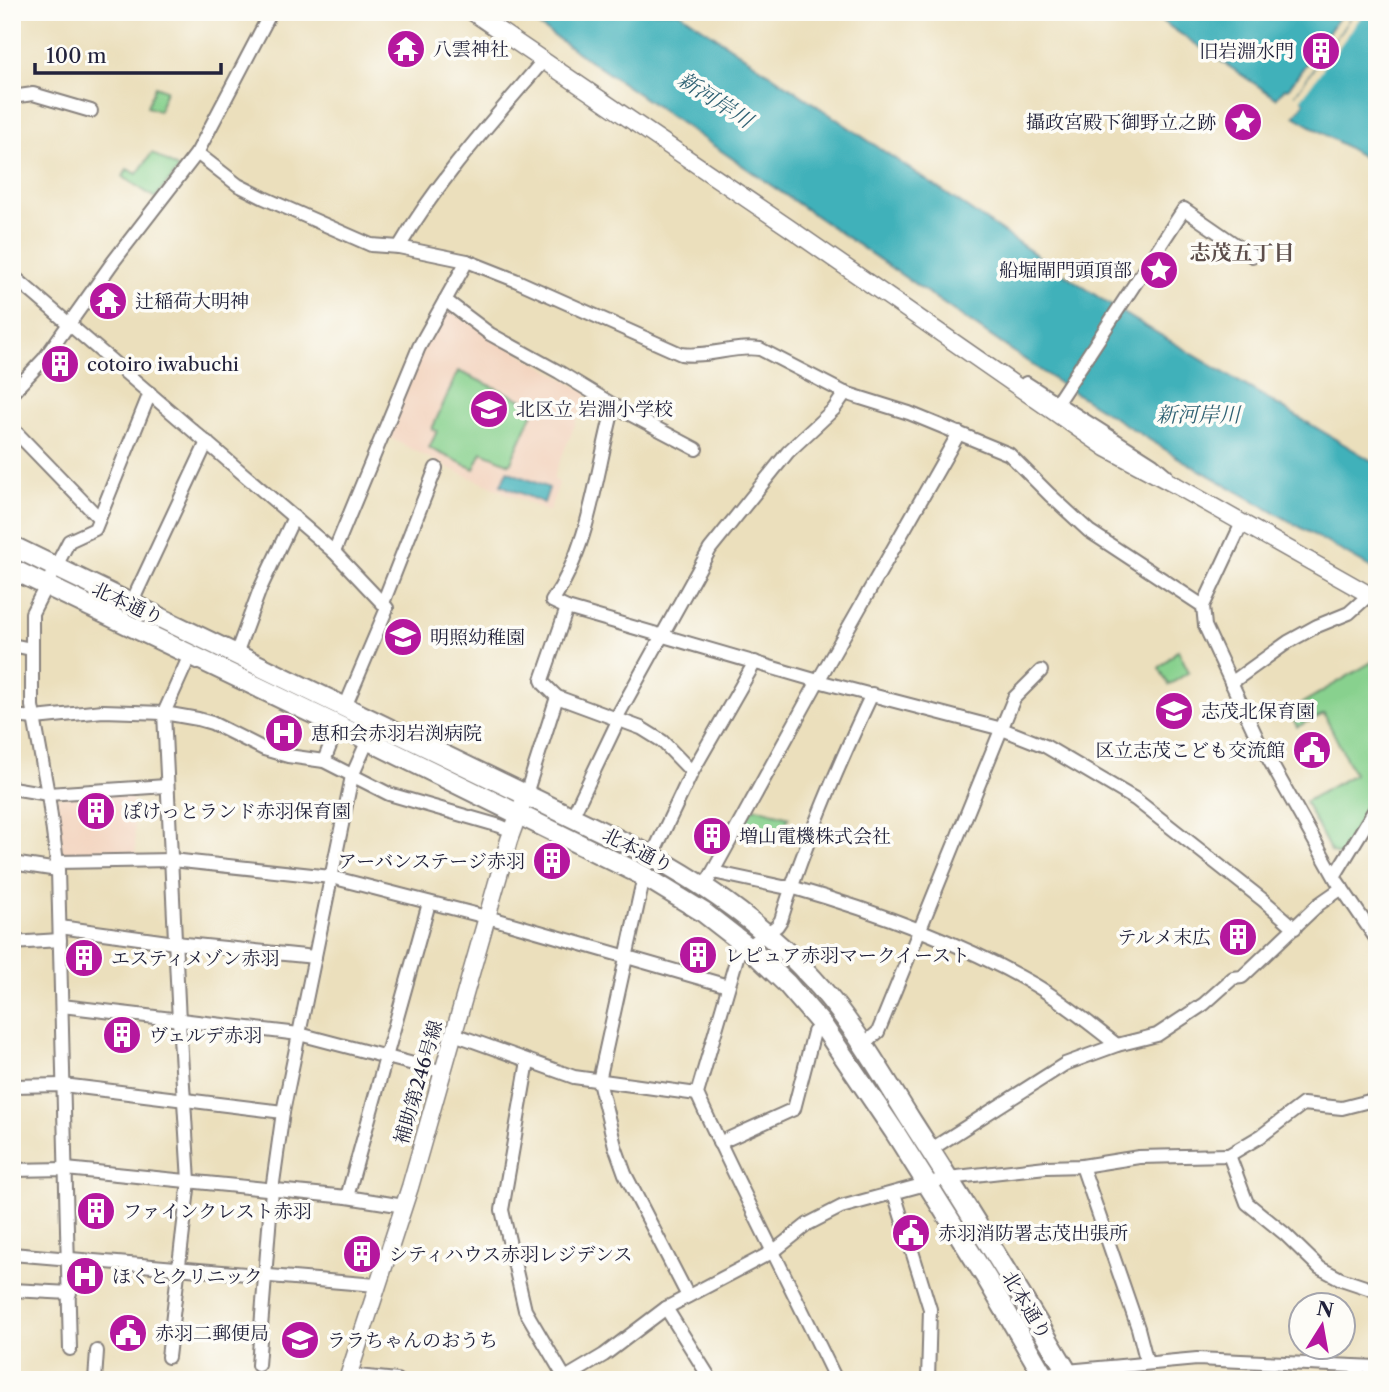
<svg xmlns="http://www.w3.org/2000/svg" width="1389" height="1392" viewBox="0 0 1389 1392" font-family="'Libre Caslon Text','Noto Serif JP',serif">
  <rect width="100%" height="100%" fill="#fdfcf7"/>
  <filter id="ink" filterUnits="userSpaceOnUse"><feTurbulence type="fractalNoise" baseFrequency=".0143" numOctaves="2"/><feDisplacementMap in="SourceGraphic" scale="14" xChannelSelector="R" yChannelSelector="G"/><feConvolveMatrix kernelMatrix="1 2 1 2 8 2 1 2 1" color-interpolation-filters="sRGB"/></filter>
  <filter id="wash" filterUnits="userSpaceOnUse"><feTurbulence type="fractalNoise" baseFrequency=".00686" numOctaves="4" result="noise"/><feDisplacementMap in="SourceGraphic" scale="28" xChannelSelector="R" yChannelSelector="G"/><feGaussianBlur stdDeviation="1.57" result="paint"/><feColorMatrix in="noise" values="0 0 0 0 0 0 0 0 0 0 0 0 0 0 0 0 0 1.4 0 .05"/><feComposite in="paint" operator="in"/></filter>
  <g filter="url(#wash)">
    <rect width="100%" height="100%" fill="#ebdfbc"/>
    <g fill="#f3d4bf">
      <polygon points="445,308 588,393 553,478 559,483 549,512 449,468 386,436 420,350"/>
      <polygon points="132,792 136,856 62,856 56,797"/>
      <polygon points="170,1372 266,1380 162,1380"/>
    </g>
    <g fill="#88d18e" stroke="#557a64" stroke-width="2">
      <polygon points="155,86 166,90 159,111 147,107"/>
      <polygon points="152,153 179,169 155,198 123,177 127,169 137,174"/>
      <polygon points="458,371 536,406 510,464 482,452 474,469 429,448 437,431 432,429"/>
      <polygon points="1178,650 1189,672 1169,685 1159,668"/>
      <polygon points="1377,659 1377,795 1353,832 1341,857 1331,852 1305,802 1354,774 1324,714 1297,727 1289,711"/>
      <polygon points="757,808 789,817 779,838 743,825 752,809"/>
    </g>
    <g fill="#40b1ba" stroke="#316a7a" stroke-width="2">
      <polygon points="519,12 679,12 1110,305 1377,464 1377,571 1177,457 1056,381"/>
      <polygon points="1148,12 1343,12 1288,89 1285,88 1276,98"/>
      <polygon points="1355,12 1366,15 1368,12 1377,12 1377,165 1294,116 1304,102 1296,94"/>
      <polygon points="507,471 549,488 544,503 501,485"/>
    </g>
    <polygon fill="#ebdfbc" points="1355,12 1368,12 1366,15 1363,14 1301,99 1304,102 1292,118 1291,114 1299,102 1294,97"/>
  </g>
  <g filter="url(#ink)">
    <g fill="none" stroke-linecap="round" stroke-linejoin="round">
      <defs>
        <g id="minor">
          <polyline points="12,97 33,94 91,111"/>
          <path d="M197 153 238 185 264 198 371 245 399 247 467 261 515 280 681 354C708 358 733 345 760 349L845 393 909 413 1009 454 1050 495 1089 531 1203 606"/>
          <path d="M399 247C439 179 492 121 543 61"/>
          <polyline points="12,275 334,552 387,608 345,707"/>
          <polyline points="445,300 490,334 559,372 620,409 696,449"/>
          <polyline points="1026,383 1153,464 1166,475"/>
          <polyline points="12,393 44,359 113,262 197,153 271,12"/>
          <polyline points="1056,404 1184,209 1252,256"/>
          <path d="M614 406C596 470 591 545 552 601L567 608 818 681 1002 729 1045 746 1135 799 1263 900 1295 928"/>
          <polyline points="12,428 99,518"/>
          <polyline points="1242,523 1203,606 1205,626 1258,740 1337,881 1377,940"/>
          <polyline points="334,552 419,347 467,261"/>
          <polyline points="383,603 436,468"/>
          <polyline points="131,604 207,442"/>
          <polyline points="12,645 31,649"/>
          <polyline points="236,654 260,589 294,517"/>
          <polyline points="1231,683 1288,642 1317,626 1349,613 1369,595"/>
          <polyline points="557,697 641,728 662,741 692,772"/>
          <polyline points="12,716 35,718 103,711 164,713 198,719 212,723 264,749 288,756 324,761 389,794 500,826 512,831"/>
          <polyline points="324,761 338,725"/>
          <polyline points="12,788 48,794 166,786"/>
          <polyline points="526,794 557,697 544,684 542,680 567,608"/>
          <polyline points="572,817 618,721 618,715 710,549 788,452 834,409 845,393"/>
          <polyline points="652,856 692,772 755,662"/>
          <polyline points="57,862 172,860 331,877 498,920 728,986"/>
          <polyline points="12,863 58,870"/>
          <path d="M713 872 783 887H791C875 911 959 941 1035 985 1064 1002 1091 1025 1117 1045"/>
          <polyline points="1335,875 1377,806"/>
          <polyline points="644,876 599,1081 615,1146 625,1174 688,1296"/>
          <polyline points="705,886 818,681 959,433"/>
          <polyline points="60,927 175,943 315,957"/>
          <polyline points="12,943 60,940"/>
          <polyline points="62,1006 299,1034 444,1072"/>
          <polyline points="454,1034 574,1077 697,1094"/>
          <polyline points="863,1045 878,1032 1014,698 1041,671"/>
          <polyline points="528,1061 502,1210 525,1310 565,1378"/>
          <polyline points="12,1086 63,1085 283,1112"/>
          <polyline points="719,1143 794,1109 814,1032 823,1026"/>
          <polyline points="930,1150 1065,1064 1117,1045 1157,1035 1204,1004 1233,978 1242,977 1319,904 1342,888"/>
          <polyline points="1229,1155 1261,1136 1303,1104 1342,1108 1377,1099"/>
          <polyline points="1082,1166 1138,1328 1147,1363"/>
          <polyline points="12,1170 66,1169 347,1197 404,1206"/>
          <polyline points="894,1193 930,1309 928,1380"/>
          <polyline points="347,1197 429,903"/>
          <polyline points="12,1254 376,1285"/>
          <polyline points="12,1290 70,1293"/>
          <polyline points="666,1308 711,1380"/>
          <polyline points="70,1349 58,870 48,794 32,706 32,613 69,541 95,529 150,393"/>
          <polyline points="168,1357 189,1181 179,1021 164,713 190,655"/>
          <polyline points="258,1365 272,1190 283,1112 352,776 368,740"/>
          <polyline points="348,1375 397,1380"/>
          <polyline points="95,1380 97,1351"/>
          <polyline points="562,1380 604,1355 666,1308 774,1251 808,1224 841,1207 948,1178 1046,1167 1082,1166 1139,1157 1229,1155 1247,1203 1285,1234 1320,1268 1341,1279 1377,1291"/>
          <path d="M836 1380C790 1284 741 1191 697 1094L738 954 777 926 781 920C805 842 837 768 872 694"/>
          <polyline points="1007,1380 1067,1371 1197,1359 1377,1367"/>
        </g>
        <g id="tertiary">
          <polyline points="472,12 788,227 1106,448 1177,486 1377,599"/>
          <polyline points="347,1380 410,1187 509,840 526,794"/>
        </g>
        <g id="trunk">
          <path d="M12 546 652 856C711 888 766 928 812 978 852 1021 881 1073 912 1122 967 1207 1020 1293 1072 1380"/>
          <polyline points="12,569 368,740 644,876 703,912 748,947 787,984 823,1026 894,1131 987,1279 1046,1380"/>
        </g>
      </defs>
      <use href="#minor" stroke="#86807c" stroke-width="16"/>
      <use href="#tertiary" stroke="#86807c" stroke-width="19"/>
      <use href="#trunk" stroke="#86807c" stroke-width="23"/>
      <use href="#minor" stroke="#fff" stroke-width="12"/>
      <use href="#tertiary" stroke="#fff" stroke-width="16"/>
      <use href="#trunk" stroke="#fff" stroke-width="19"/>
    </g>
  </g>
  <defs>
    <symbol id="temple-disc" viewBox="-11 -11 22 22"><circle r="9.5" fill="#b5179e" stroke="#fdfcf7"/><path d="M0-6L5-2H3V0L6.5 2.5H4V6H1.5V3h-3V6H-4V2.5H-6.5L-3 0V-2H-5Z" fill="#fff"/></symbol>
    <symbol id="building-disc" viewBox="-11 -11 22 22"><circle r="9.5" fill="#b5179e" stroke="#fdfcf7"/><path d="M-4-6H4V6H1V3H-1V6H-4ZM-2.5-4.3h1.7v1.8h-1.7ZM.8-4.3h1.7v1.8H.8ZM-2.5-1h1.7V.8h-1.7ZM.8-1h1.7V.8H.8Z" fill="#fff"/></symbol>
    <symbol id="sight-disc" viewBox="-11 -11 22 22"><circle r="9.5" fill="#b5179e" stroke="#fdfcf7"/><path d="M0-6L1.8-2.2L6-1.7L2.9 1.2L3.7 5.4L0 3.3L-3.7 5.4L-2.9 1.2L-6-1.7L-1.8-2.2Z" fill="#fff"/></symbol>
    <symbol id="school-disc" viewBox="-11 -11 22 22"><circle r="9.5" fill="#b5179e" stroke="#fdfcf7"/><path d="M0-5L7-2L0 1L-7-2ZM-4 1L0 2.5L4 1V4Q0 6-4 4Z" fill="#fff"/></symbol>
    <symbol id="hospital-disc" viewBox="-11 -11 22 22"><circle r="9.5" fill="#b5179e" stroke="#fdfcf7"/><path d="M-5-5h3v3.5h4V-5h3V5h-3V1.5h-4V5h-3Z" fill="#fff"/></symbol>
    <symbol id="civic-disc" viewBox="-11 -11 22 22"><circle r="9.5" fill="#b5179e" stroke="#fdfcf7"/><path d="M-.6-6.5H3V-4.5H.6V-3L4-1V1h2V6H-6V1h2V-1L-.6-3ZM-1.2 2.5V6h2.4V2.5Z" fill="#fff"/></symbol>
  </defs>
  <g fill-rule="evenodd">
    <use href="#temple-disc" x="384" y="27" width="44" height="44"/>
    <use href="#building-disc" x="1299" y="29" width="44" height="44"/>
    <use href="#sight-disc" x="1221" y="100" width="44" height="44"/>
    <use href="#sight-disc" x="1137" y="248" width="44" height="44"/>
    <use href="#temple-disc" x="86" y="279" width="44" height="44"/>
    <use href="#building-disc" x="38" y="342" width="44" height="44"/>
    <use href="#school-disc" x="467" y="387" width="44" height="44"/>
    <use href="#school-disc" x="381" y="615" width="44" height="44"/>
    <use href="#school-disc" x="1152" y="689" width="44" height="44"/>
    <use href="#hospital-disc" x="262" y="711" width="44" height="44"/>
    <use href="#civic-disc" x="1290" y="728" width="44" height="44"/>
    <use href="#building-disc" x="74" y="789" width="44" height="44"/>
    <use href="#building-disc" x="690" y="814" width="44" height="44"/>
    <use href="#building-disc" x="530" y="839" width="44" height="44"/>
    <use href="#building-disc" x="1216" y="915" width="44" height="44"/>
    <use href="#building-disc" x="676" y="933" width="44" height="44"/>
    <use href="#building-disc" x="62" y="936" width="44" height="44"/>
    <use href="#building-disc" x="100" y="1013" width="44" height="44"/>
    <use href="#building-disc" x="74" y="1189" width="44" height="44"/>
    <use href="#civic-disc" x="889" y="1211" width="44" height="44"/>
    <use href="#building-disc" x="340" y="1232" width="44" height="44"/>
    <use href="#hospital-disc" x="63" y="1254" width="44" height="44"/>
    <use href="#civic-disc" x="106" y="1311" width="44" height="44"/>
    <use href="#school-disc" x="278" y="1318" width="44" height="44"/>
  </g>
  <g text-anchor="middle" stroke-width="7" stroke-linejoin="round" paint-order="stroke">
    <g font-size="19" fill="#22223b" stroke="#fdfcf7" text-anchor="start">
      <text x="433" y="56">八雲神社</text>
      <text x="1294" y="58" text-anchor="end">旧岩淵水門</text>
      <text x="1216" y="129" text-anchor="end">攝政宮殿下御野立之跡</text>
      <text x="1132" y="277" text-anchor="end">船堀閘門頭頂部</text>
      <text x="135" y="308">辻稲荷大明神</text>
      <text x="87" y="371">cotoiro iwabuchi</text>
      <text x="516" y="416">北区立 岩淵小学校</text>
      <text x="430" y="644">明照幼稚園</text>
      <text x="1201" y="718">志茂北保育園</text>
      <text x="311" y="740">恵和会赤羽岩渕病院</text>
      <text x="1285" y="757" text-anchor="end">区立志茂こども交流館</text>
      <text x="123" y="818">ぽけっとランド赤羽保育園</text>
      <text x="739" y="843">増山電機株式会社</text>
      <text x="525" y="868" text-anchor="end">アーバンステージ赤羽</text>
      <text x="1211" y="944" text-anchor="end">テルメ末広</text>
      <text x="725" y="962">レピュア赤羽マークイースト</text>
      <text x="111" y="965">エスティメゾン赤羽</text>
      <text x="149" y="1042">ヴェルデ赤羽</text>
      <text x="123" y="1218">ファインクレスト赤羽</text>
      <text x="938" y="1240">赤羽消防署志茂出張所</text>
      <text x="389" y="1261">シティハウス赤羽レジデンス</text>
      <text x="112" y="1283">ほくとクリニック</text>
      <text x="155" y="1340">赤羽二郵便局</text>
      <text x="327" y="1347">ララちゃんのおうち</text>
    </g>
    <g font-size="19" fill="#22223b" stroke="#fdfcf7">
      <text transform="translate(128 603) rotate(25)" y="7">北本通り</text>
      <text transform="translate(638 850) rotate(27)" y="7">北本通り</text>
      <text transform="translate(418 1082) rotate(-74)" y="7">補助第246号線</text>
      <text transform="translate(1027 1305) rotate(59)" y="7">北本通り</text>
    </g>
    <g font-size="21" font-style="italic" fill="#306274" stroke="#fdfcf7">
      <text transform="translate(715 100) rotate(33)" y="7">新河岸川</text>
      <text x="1198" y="422">新河岸川</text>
    </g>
    <g font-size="21" font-weight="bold" fill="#5d4e4b" stroke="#fdfcf7">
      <text x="1242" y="260">志茂五丁目</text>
    </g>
  </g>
  <rect width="1389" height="1392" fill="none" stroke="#fdfcf7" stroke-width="42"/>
  <g transform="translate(1322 1326) rotate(11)"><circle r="33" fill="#fdfcf7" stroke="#a5a5ac" stroke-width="2"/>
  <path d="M0-5L12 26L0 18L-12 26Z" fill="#b5179e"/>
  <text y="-10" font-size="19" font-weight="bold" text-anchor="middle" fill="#22223b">N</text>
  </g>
  <path d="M35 63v10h186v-10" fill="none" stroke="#22223b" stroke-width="3.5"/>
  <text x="46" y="63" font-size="21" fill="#22223b" stroke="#fdfcf7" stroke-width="5" paint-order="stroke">100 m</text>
</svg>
